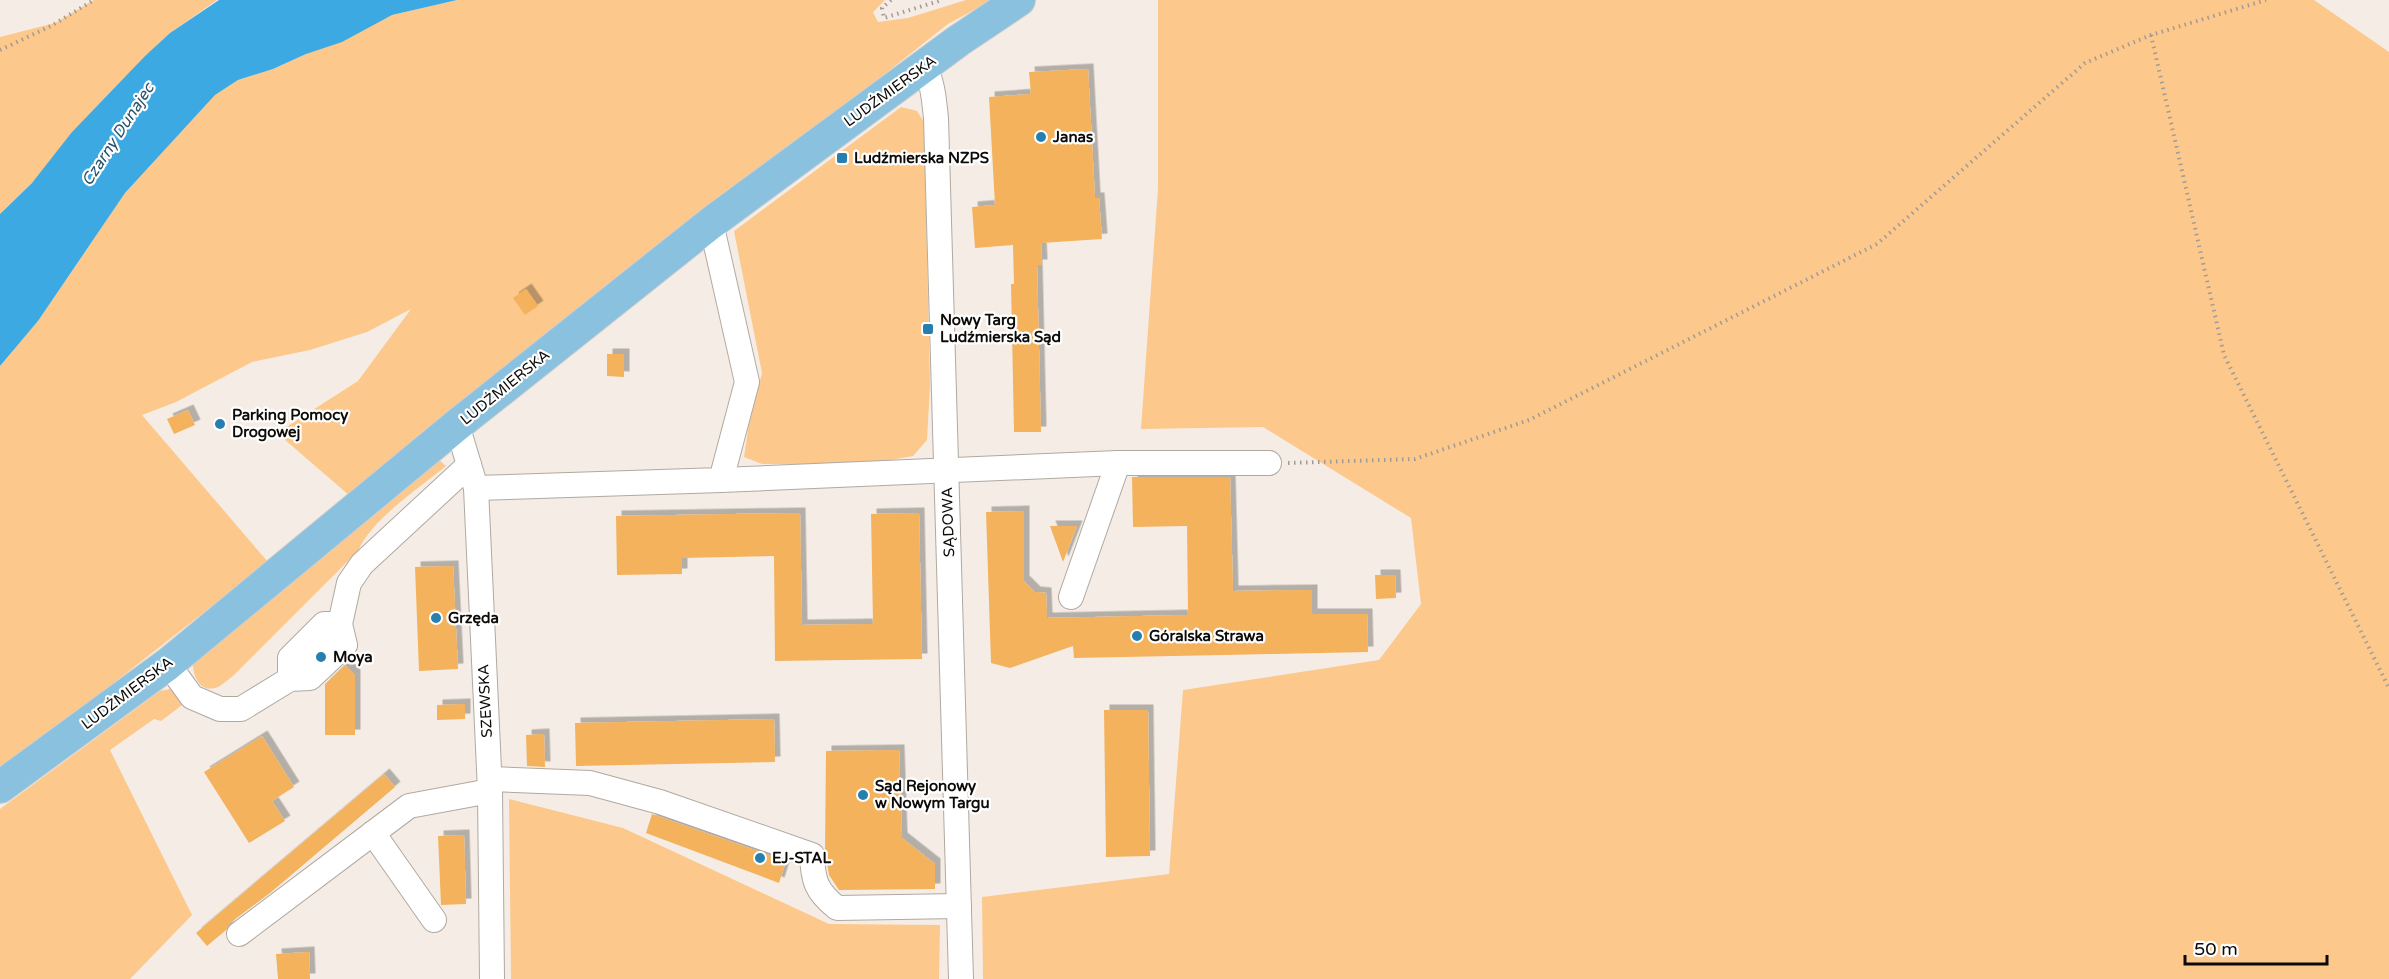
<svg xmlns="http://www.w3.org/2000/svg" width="2389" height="979" viewBox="0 0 2389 979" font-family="'Varela Round',sans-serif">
  <defs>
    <filter id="shadow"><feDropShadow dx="5.5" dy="-5.5" stdDeviation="0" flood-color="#0004"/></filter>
  </defs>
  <rect width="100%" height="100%" fill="#f5ede5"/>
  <g fill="#fcc88b">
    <polygon points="94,0 217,0 170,33 145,56 72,132 41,174 0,214 0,37 55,23"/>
    <polygon points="457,0 885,0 873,12 878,22 908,18 966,0 992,0 948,24 350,496 277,433 358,381 411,309 367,332 310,350 252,362 176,402 142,415 268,562 0,772 0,366 38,321 125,193 215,95 238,80 273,69 392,15"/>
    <polygon points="1158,0 2314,0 2389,52 2389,979 983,979 982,897 1169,874 1183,690 1379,660 1421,604 1411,518 1263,427 1141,429 1158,188"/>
    <polygon points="901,107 917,111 924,122 930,386 927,440 913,456 867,464 762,464 744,457 749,424 762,373 734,231"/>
    <path d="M438 459 446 466C419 488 371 520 358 551L234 675C229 679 223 684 218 687 200 694 192 676 193 661Z"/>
    <polygon points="170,689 177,690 186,702 161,721 154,719 110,750 192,915 130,979 0,979 0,809 160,691"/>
    <polygon points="509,799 623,828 829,924 940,925 939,979 511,979"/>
  </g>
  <polygon fill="#3ca9e2" points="219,0 457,0 392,15 342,42 306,54 273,69 238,80 215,95 125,193 38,321 0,366 0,214 32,183 72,132 145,56 170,33"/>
  <g fill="#f4b25d" filter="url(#shadow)">
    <polygon points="1088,69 1095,198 1099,198 1102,239 1041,243 1042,265 1037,265 1041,432 1014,432 1011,284 1014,284 1013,245 975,248 972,207 995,205 989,97 1031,94 1029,72"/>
    <polygon points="526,289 538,306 525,315 513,298"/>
    <polygon points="607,354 624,354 624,377 607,376"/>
    <polygon points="188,410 195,425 174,434 167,419"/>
    <polygon points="1132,477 1230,477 1233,591 1312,590 1312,614 1367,614 1368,652 1074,658 1073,646 1010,668 991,663 986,512 1024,511 1024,581 1035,592 1046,593 1047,618 1188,615 1187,526 1133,527"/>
    <polygon points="800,513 802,625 873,624 871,514 919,513 922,659 775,661 774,556 682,558 682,574 617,575 616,516"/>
    <polygon points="1050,526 1077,526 1063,562"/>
    <polygon points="453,566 458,669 419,671 415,567"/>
    <polygon points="1375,575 1395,575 1396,598 1376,599"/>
    <polygon points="345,665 355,675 355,735 325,735 325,684"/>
    <polygon points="465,704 465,719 437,720 437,705"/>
    <polygon points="1104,710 1148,710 1150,856 1106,857"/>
    <polygon points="774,719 775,762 576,766 575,723"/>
    <polygon points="544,734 545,767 527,766 526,735"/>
    <polygon points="262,736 294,787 272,801 285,821 249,843 204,772"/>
    <polygon points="899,750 902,838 935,864 935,889 839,890 829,875 825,851 826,751"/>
    <polygon points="384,774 395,787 270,893 230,923 226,930 207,946 196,933"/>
    <polygon points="652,814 786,861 779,883 646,833"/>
    <polygon points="464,835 466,904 441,905 438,836"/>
    <polygon points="309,952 310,979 278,979 276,954"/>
  </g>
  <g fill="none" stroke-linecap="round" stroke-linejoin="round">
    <defs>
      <g id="minor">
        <path d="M924 66C933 82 934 100 936 118L961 979"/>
        <polyline points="457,425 476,488 490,791 492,979"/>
        <polyline points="721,480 1118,463 1269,463"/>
        <polyline points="476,488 721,480 747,382 711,223"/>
        <polyline points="1071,597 1118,463"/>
        <polyline points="168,664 192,697 220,709 241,709 290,679 337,633 340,624 345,645 310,678 290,679 290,658 324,624 340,624 349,583 362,564 469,465"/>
        <path d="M490 779 590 783 660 802 812 855C813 881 816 891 837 908L959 906"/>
        <polyline points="373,833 434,920"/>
        <polyline points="239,934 409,806 490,791"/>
      </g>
      <polyline id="major" points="0,787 168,664 457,425 711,223 958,41 1019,0"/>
    </defs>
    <use href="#minor" stroke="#b0a9a1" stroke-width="26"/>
    <use href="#major" stroke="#cfcece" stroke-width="34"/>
    <g stroke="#a19b95" stroke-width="4" stroke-dasharray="1.5 4.5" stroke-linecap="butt">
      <polyline points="891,0 882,8 884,18 942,0"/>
      <polyline points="2151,35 2224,355 2389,688"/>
      <polyline points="0,50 51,26 94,0"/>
      <polyline points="1288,463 1415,459 1529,420 1877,244 2085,63 2151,35 2266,0"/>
    </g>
    <use href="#minor" stroke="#fff" stroke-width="24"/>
    <use href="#major" stroke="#89c1df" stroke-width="32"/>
  </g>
  <g fill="#267fae" stroke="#fff" stroke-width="2">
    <circle cx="1041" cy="137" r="6"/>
    <rect x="836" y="152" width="12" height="12" rx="3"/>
    <rect x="922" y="323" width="12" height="12" rx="3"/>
    <circle cx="220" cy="424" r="6"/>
    <circle cx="436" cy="618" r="6"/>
    <circle cx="1137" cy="636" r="6"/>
    <circle cx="321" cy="657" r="6"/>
    <circle cx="863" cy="795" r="6"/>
    <circle cx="760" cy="858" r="6"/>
  </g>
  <g text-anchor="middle" stroke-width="4.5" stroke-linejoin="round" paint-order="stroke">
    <g font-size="15" fill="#0d0b08" stroke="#fff">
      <text transform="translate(890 91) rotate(-36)" y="5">LUDŹMIERSKA</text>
      <text transform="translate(505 387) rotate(-39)" y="5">LUDŹMIERSKA</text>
      <text transform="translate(948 522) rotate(-92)" y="5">SĄDOWA</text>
      <text transform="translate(127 693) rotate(-37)" y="5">LUDŹMIERSKA</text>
      <text transform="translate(485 701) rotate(-93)" y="5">SZEWSKA</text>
    </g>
    <g font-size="15" font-weight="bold" fill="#0d0b08" stroke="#fff" text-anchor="start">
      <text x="1053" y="142">Janas</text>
      <text x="854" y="163">Ludźmierska NZPS</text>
      <text x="940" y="325">Nowy Targ<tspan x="940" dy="17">Ludźmierska Sąd</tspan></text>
      <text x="232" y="420">Parking Pomocy<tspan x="232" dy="17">Drogowej</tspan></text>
      <text x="448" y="623">Grzęda</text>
      <text x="1149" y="641">Góralska Strawa</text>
      <text x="333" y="662">Moya</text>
      <text x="875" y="791">Sąd Rejonowy<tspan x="875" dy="17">w Nowym Targu</tspan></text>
      <text x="772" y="863">EJ-STAL</text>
    </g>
    <g font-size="16" font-style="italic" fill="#27526b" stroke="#fff">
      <text transform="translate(117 134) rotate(-57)" y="6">Czarny Dunajec</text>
    </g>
  </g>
  <path d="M2185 955v9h142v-9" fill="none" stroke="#0d0b08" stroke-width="3"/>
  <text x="2194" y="955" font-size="18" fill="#0d0b08" stroke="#ffffff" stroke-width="4.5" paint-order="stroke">50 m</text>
</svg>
